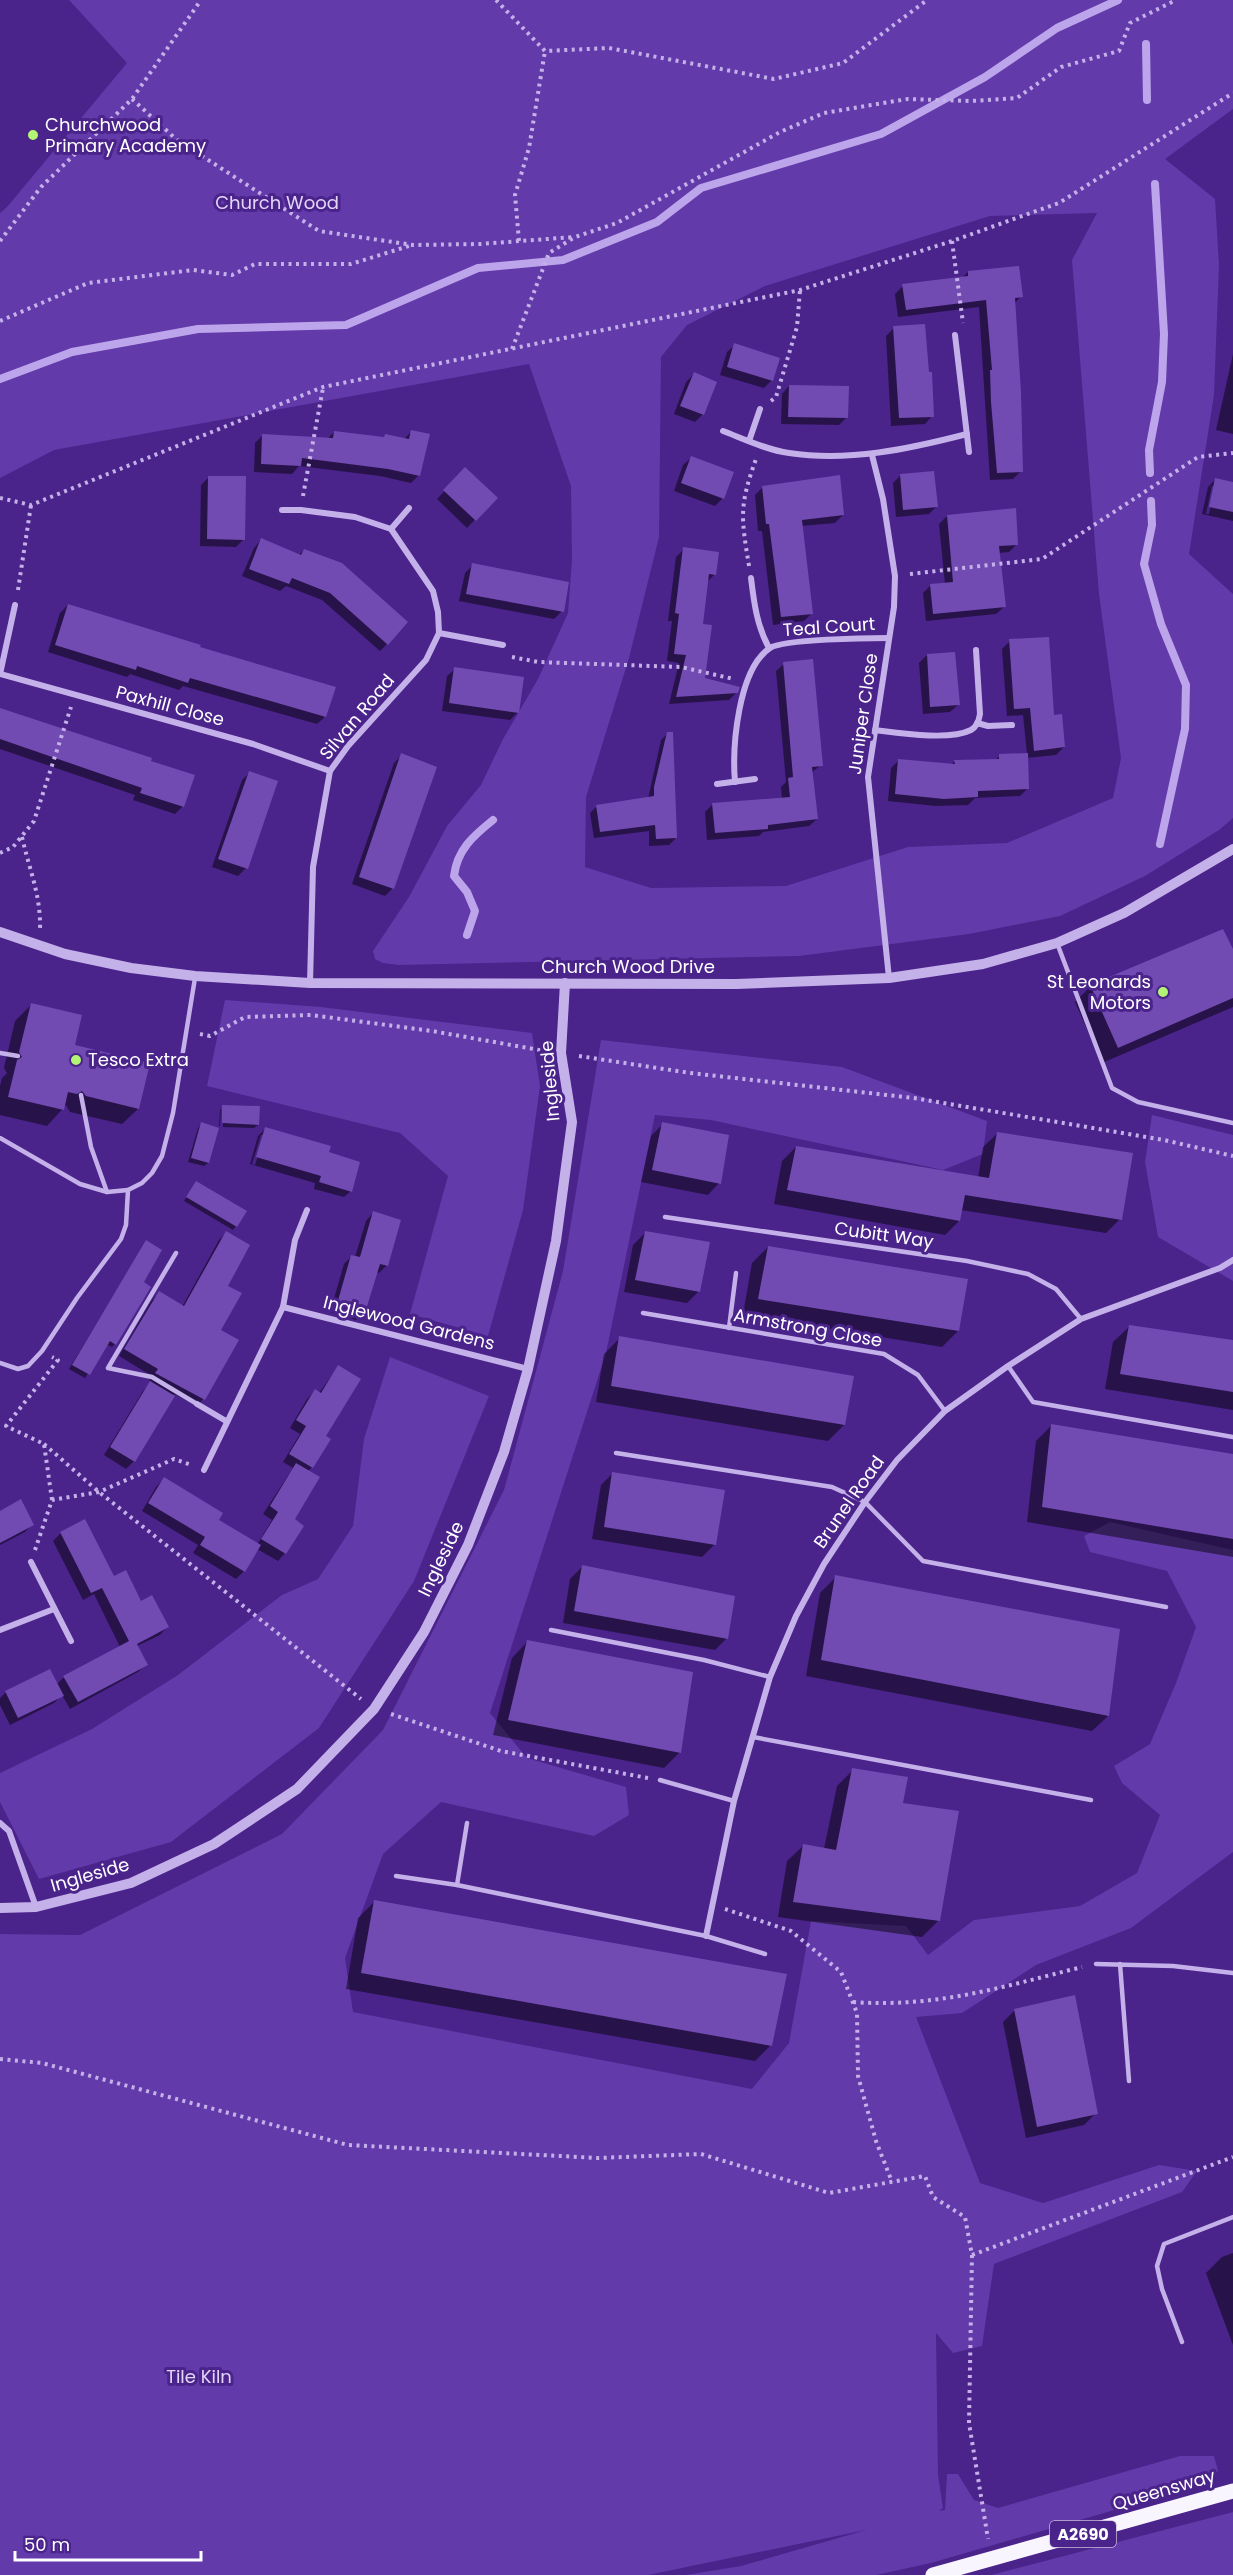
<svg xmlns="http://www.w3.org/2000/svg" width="1233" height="2575" viewBox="0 0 1233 2575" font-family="Poppins,sans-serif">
  <rect width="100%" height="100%" fill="#4a238b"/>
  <g fill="#633aaa" fill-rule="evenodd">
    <path d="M69 0H1233V109L1165 159 1215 199 1219 265 1214 395 1189 554 1233 594V818L1219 830 1145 876 1060 916 969 934 799 956 399 965 383 963 375 959 373 951 409 897 447 826 481 785 503 739 538 679 568 613 572 560 571 486 529 364 54 450 0 478V213L7 207 127 63ZM1097 213 1072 260 1099 594 1121 758 1113 798 1007 843 908 847 786 886 651 888 585 867 586 797 629 658 659 537 661 357 687 325 765 286 990 216Z"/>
    <polygon points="225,1000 321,1007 532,1033 540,1086 523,1210 488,1336 410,1314 448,1176 400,1133 207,1086"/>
    <polygon points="601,1040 842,1067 987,1121 983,1154 943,1170 711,1120 655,1115 606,1353 490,1713 527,1758 626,1787 629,1815 594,1836 441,1802 383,1854 345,1958 353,2012 752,2089 789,2043 811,1921 906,1926 928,1955 974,1920 1080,1906 1137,1873 1160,1815 1122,1783 1114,1766 1150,1744 1176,1683 1196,1627 1167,1571 1090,1552 1084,1536 1110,1522 1233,1550 1233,1852 1131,1928 1036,1965 962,2013 916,2017 980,2183 1043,2203 1159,2165 1197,2171 1182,2192 994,2264 982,2346 953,2353 936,2333 938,2475 943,2508 939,2511 945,2510 947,2474 958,2474 974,2500 998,2508 1180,2456 1214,2456 1218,2471 1204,2484 931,2563 876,2575 686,2575 741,2566 866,2530 648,2575 0,2575 0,1934 80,1935 282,1834 383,1730 504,1490 563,1271"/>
    <polygon points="1152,1115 1233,1135 1233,1281 1158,1237 1145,1162"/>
    <polygon points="390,1357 489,1396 414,1581 319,1728 171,1842 39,1879 0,1802 0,1773 92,1729 178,1675 282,1595 318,1579 353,1526 364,1439"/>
    <polygon points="1233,2512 1233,2575 991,2575"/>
  </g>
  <g fill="#0007" fill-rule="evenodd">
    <polygon points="968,272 1021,296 1014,304 1021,471 1013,479 990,480 979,307 898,317 895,294 903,286 962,278"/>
    <polygon points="894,328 932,416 925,424 891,426 886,336"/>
    <polygon points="735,345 778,359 771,381 764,388 720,375 727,352"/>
    <polygon points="1233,354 1233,434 1216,430"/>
    <polygon points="694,374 703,414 695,422 674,414 686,382"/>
    <polygon points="789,386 847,417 839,425 781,424 782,394"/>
    <polygon points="412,431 419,475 411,483 380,476 299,466 292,474 254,472 255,443 263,435 327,439 334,432 383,438 385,435 404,439"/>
    <polygon points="691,458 723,498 715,506 674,491 683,465"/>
    <polygon points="465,469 496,498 467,528 437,499"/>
    <polygon points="901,475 936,507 929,514 896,517 893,483"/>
    <polygon points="209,477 244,539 236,547 200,546 201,485"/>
    <path d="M1216 479 1233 483V521L1202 514 1208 487ZM1212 486H1215L1209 514H1206Z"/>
    <polygon points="763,487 843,515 835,523 801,526 812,613 804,621 773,625 762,531 758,531 755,495"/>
    <polygon points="947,516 1017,544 1009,552 998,553 1004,607 996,614 926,621 923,593 931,585 945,584 939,524"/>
    <polygon points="261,540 299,555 304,550 387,644 380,651 322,600 286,586 280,591 242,576 254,548"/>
    <polygon points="684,549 715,574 707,582 701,625 704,680 737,692 729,700 669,704 679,663 667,661 672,621 668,621 676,557"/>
    <polygon points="473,565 562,611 554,619 459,601 465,573"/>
    <polygon points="68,605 198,648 325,717 317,724 183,686 179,690 130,674 127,677 48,652 60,613"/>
    <polygon points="1010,641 1053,716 1064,747 1056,755 1026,758 1028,788 1020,796 975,798 968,805 936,806 888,801 891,768 899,760 951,765 955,761 995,760 1000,756 1027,754 1023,715 1007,716 1002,649"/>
    <polygon points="927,655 958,705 950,712 923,714 919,663"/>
    <polygon points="784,664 821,765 811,773 817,819 809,826 763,832 759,836 707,840 705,812 713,804 782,799 781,787 786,782 776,671"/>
    <polygon points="455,669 518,712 510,720 442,711 447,676"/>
    <polygon points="0,709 149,762 183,806 175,814 133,800 135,795 0,749"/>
    <polygon points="668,733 676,838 669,845 649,846 649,831 594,838 590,813 597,806 648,799 661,740"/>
    <polygon points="402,755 393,888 385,896 352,884 394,763"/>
    <polygon points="249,773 246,868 238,876 212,867 242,780"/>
    <polygon points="1233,952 1233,1007 1102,1063 1075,1002 1091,986"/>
    <polygon points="31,1005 138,1109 122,1124 70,1112 66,1105 47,1126 0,1115 0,1086 2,1078 7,1073 4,1068 15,1021"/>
    <polygon points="223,1106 258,1125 254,1128 223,1127"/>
    <polygon points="221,1108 220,1126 219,1126 220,1110"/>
    <polygon points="201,1124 217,1129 208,1163 204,1166 188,1162 198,1128"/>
    <polygon points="663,1124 719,1183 708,1195 641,1182 651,1136"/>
    <path d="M265 1129 327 1153 351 1191 344 1197 314 1189 315 1183 250 1164 258 1136ZM261 1135H264L255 1165 252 1164Z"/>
    <polygon points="998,1133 1120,1219 1106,1233 961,1210 959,1221 945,1235 774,1204 782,1161 796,1147 978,1178 983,1147"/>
    <polygon points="196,1183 236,1226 233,1230 184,1201"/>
    <polygon points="373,1213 387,1265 379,1273 376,1272 364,1312 356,1320 330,1312 344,1264 352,1256 355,1257 366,1221"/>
    <polygon points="226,1233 225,1286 219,1331 237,1341 203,1399 197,1406 174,1394 134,1461 126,1469 104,1455 143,1391 152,1382 149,1380 152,1376 119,1356 152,1300 159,1293 182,1307 219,1240"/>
    <polygon points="645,1233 699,1291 687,1303 624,1292 633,1245"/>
    <polygon points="146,1242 142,1283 115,1344 112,1347 106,1344 85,1378 69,1369"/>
    <polygon points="768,1247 958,1331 942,1347 743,1314 752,1263"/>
    <polygon points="1129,1327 1233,1342 1233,1410 1105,1389 1113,1342"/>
    <polygon points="620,1338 844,1425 828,1441 596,1402 604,1354"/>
    <polygon points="338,1367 312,1467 308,1471 293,1520 285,1553 278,1561 257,1549 244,1571 236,1579 193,1553 198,1545 142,1511 156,1487 164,1479 217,1521 257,1545 272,1520 263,1514 293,1468 283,1462 300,1434 290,1428 307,1399 315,1391 319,1393"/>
    <polygon points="1052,1425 1233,1456 1233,1557 1027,1522 1036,1441"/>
    <polygon points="613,1473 714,1545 702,1557 592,1539 601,1485"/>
    <polygon points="0,1512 32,1524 25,1532 0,1545"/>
    <polygon points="61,1533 167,1627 160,1635 137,1646 146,1664 138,1672 70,1709 62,1695 54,1703 10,1725 0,1705 0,1698 5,1693 49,1671 56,1685 64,1677 120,1647 94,1594 83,1600 53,1541"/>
    <polygon points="582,1567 727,1638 715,1650 563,1623 570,1579"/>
    <polygon points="836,1577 1108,1716 1092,1731 806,1676 820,1593"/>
    <polygon points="527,1642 680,1752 664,1768 493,1735 512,1658"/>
    <polygon points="853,1770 901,1804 938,1921 922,1937 778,1917 787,1861 803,1846 824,1849 837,1786"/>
    <polygon points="374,1902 771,2045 755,2061 346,1989 358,1918"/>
    <polygon points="1015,2010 1096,2113 1084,2125 1026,2138 1003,2022"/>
    <polygon points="1233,2253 1233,2345 1206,2273 1222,2257"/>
  </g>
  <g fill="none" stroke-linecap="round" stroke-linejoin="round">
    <g stroke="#bda5eb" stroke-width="8">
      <polyline points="1146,44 1147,100"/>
      <polyline points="0,379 72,352 198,329 346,325 478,268 563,260 657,222 701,188 881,134 985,77 1057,28 1118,0"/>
      <polyline points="1150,473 1149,450 1162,382 1164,334 1155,184"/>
      <polyline points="1151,501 1152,525 1144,564 1161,624 1186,685 1185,729 1160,844"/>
      <path d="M467 935 475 911 467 892 454 876C457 850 473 836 493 820"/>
    </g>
  </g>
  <g fill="#714bb2">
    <polygon points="1019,266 1023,297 1015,298 1021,392 1023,472 997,473 991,402 990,370 992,370 986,300 906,310 902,284 968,276 968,271"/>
    <polygon points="925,324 929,372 932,372 934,417 899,418 893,326"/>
    <polygon points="734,343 780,358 773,381 727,367"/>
    <polygon points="694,372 717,382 704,415 680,406"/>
    <polygon points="789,385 849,386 848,418 788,417"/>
    <polygon points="411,430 430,434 420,476 388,469 302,458 301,466 261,464 262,434 333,438 334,431 384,437 385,434 409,439"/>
    <polygon points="691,456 734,472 724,499 681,483"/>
    <polygon points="465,467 498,498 476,521 443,490"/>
    <polygon points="934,471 938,507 903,510 900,474"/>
    <polygon points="840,475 844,515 802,520 813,614 781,617 769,524 766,524 762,486"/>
    <polygon points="208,476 246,476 245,540 207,539"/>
    <polygon points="1215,478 1233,482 1233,512 1209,507"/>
    <polygon points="1016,508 1018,545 999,546 1006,607 933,614 930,584 953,582 947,515"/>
    <polygon points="261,538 301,555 304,549 342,563 408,622 388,645 330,593 292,578 289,584 249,569"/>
    <polygon points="683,547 719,552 716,575 709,574 703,624 712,625 705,678 740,687 738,693 676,697 686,655 674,654 679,614 675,613"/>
    <polygon points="472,563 569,582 564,612 466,594"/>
    <polygon points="68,604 201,645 200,647 336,687 326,717 190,678 188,683 137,666 136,670 55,645"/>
    <polygon points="1049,637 1054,715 1062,714 1065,747 1034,751 1030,708 1014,709 1009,639"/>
    <polygon points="955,652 960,705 930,707 927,654"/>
    <polygon points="813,659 823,766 812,767 818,819 768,825 768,829 715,833 712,803 790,797 788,778 793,777 783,662"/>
    <polygon points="454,667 524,677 519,713 449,703"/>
    <polygon points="0,708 152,758 151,761 195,775 184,807 140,793 142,788 0,739"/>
    <polygon points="667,732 673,732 677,838 656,839 655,825 600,832 596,805 654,796 654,787"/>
    <polygon points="401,753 437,767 394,889 359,877"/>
    <polygon points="1028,753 1029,789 978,791 978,797 944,799 895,794 898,759 955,764 954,760 999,759 999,754"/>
    <polygon points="249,771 278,781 248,869 218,859"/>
    <polygon points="1223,929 1233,949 1233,998 1118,1048 1090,985"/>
    <polygon points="31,1003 82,1015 75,1045 150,1063 139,1109 86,1096 82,1091 77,1094 68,1092 64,1110 8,1097 17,1060 22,1057 19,1052"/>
    <polygon points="222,1105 260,1106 259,1125 222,1123"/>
    <polygon points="201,1122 219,1128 209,1163 191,1158"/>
    <polygon points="662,1122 729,1135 721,1184 652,1170"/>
    <polygon points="265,1127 331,1146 329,1152 360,1162 352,1192 319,1182 321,1176 256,1157"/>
    <polygon points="997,1132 1133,1153 1122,1220 965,1195 960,1221 787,1190 796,1146 989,1178"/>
    <polygon points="196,1181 247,1211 237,1227 186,1197"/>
    <polygon points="373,1211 401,1220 388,1266 380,1264 365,1313 337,1304 351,1255 360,1257"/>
    <polygon points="226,1231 250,1245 228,1286 242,1293 221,1330 239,1340 205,1400 155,1373 158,1369 124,1349 159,1291 184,1306"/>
    <polygon points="645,1231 710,1242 700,1292 635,1280"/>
    <polygon points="146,1240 162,1250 144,1282 151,1287 116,1345 110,1341 90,1375 72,1365"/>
    <polygon points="768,1246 968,1279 959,1331 758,1299"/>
    <polygon points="1129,1325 1233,1340 1233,1392 1120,1374"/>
    <polygon points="619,1336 854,1376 845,1425 611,1386"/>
    <polygon points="338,1365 361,1379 326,1436 331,1439 313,1468 289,1454 306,1426 296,1420 315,1389 321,1393"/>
    <polygon points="150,1381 175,1396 135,1462 110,1447"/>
    <polygon points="1051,1424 1233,1454 1233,1539 1042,1507"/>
    <polygon points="296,1463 320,1477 295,1519 304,1526 286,1554 261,1539 278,1512 270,1506"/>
    <polygon points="612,1472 725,1490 716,1545 604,1527"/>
    <polygon points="164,1477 223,1513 219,1520 261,1545 245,1572 200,1545 205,1537 148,1503"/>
    <polygon points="21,1499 34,1525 0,1543 0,1511"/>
    <polygon points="85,1519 114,1576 126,1570 141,1601 152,1595 169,1627 137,1644 148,1665 78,1702 63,1676 129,1641 102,1588 91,1593 60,1532"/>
    <polygon points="582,1565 735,1596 728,1639 574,1611"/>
    <polygon points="835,1575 1120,1629 1109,1716 821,1660"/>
    <polygon points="527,1640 693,1672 681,1753 508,1720"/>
    <polygon points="50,1669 64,1696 18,1718 5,1691"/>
    <polygon points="852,1768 908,1777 903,1803 959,1811 940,1921 793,1902 803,1844 836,1850"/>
    <polygon points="374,1900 787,1974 772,2046 361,1973"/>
    <polygon points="1075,1995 1098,2114 1037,2127 1014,2009"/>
  </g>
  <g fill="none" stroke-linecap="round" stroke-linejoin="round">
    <g stroke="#c5b1ea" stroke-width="4" stroke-dasharray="3 4.5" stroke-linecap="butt">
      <polyline points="496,0 545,51 609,48 774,79 843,63 927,0"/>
      <polyline points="132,99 177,140 319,231 413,245 480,244 574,237"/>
      <polyline points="0,241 41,187 132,99 201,0"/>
      <polyline points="519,241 515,195 529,148 545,51"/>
      <polyline points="952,241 963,323"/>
      <polyline points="0,321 88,283 193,270 232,275 255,264 351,264 409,246"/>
      <polyline points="512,349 549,253 575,237 617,223 780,132 824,113 871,105 908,99 971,101 1017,98 1061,67 1119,51 1130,23 1176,0"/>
      <polyline points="771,401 776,397 797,327 800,290"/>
      <polyline points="303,496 323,388"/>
      <polyline points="0,498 31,505 323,387 800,290 952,241 1059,203 1233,93"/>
      <path d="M749 566C741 517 739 506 756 459"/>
      <polyline points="910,574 1042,559 1198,457 1233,453"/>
      <polyline points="18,590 31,505"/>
      <polyline points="512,657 538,662 681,667 734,679"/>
      <path d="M22 837C29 869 41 895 40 929"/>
      <polyline points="0,853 13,847 34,821 71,707"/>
      <polyline points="200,1034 210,1036 245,1017 311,1015 432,1031 545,1051"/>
      <polyline points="579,1056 690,1073 914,1098 1164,1140 1233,1156"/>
      <polyline points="44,1444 99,1492 361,1699"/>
      <polyline points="52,1500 44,1444 6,1426 58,1360 52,1357"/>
      <polyline points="35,1550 52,1500 99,1492 174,1459 191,1465"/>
      <polyline points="391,1714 501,1751 648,1778"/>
      <polyline points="725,1909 791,1931 841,1972 857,2013 858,2076 876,2141 892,2182"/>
      <path d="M853 2002C936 2008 1002 1987 1082 1967"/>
      <polyline points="0,2059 42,2063 348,2145 598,2158 701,2154 829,2193 925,2176 933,2197 965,2217 972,2255 969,2423 988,2539"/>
      <polyline points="972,2255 1233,2157"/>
    </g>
    <g stroke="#c5b1ea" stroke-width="4.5">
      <polyline points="1057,943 1112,1088 1138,1102 1233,1123"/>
      <polyline points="0,1053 18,1056"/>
      <polyline points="81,1095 91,1147 107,1192"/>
      <polyline points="0,1138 80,1184 107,1192 128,1190"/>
      <polyline points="665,1217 967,1261 1028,1274 1056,1289 1081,1319"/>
      <polyline points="176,1253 108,1368 152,1377 197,1404"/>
      <polyline points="643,1313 884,1354 918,1375 945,1411"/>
      <polyline points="729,1328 736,1273"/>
      <polyline points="0,1363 18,1369 28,1366 42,1351 77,1298 121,1239 126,1225 128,1190 142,1183 152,1173 162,1156 173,1113 195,978"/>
      <polyline points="1008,1366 1033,1402 1233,1437"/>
      <polyline points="616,1453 832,1487 865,1502 923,1561 1166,1607"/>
      <polyline points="551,1630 704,1660 770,1677"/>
      <polyline points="753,1737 1091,1800"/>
      <polyline points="660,1780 734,1801"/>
      <polyline points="396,1876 457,1885 706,1936 765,1954"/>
      <polyline points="457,1885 467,1823"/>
      <polyline points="1096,1964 1173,1966 1233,1973"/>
      <polyline points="1120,1964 1129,2081"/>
      <polyline points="1182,2342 1162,2289 1157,2266 1164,2244 1233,2217"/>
    </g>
    <g stroke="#c5b1ea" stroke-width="6">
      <polyline points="955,335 969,452"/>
      <path d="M723 431C744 439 767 450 789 453 849 462 909 449 967 434"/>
      <polyline points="749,441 760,409"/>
      <polyline points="872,455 883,499 895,576 894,607 868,777 889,978"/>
      <polyline points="282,510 301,510 355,517 391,529 433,591 438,612 439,633 426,660 348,746 330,771 313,867 310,983"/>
      <polyline points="391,529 409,508"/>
      <path d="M751 578C754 603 757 626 769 648"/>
      <polyline points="439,633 503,645"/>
      <polyline points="0,674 253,744 330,771"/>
      <polyline points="0,674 15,605"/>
      <polyline points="977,723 988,726 1012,725"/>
      <path d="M875 730C899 733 949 741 971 730 977 727 979 720 980 714L976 650"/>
      <path d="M735 782C732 747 738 669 770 648 784 639 868 638 889 638"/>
      <polyline points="717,784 755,779"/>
      <polyline points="283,1307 528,1369"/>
      <polyline points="197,1404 226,1421"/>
      <polyline points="204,1470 283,1307 295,1240 307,1210"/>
      <polyline points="31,1562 71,1641"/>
      <polyline points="0,1630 54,1609"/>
      <polyline points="0,1823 9,1831 36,1907"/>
      <polyline points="706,1936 734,1801 770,1677 796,1616 824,1564 865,1502 897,1460 945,1411 1008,1366 1081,1319 1220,1268 1233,1260"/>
    </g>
    <g stroke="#c5b1ea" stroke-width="10">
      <polyline points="0,932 65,954 131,968 195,976 310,983 736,984 889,978 983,964 1057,943 1124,913 1233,849"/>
      <polyline points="0,1908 36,1907 131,1883 214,1844 297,1789 374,1709 424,1632 468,1545 504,1452 528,1369 556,1241 572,1122 561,1053 565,983"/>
    </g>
    <polyline stroke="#f9f5fe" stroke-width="15" points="933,2575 1233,2491"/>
  </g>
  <g fill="#b2f574" stroke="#4a238b" stroke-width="2">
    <circle cx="33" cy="135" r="6"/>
    <circle cx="1163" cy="992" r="6"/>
    <circle cx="76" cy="1060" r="6"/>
  </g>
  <g text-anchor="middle" stroke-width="6" stroke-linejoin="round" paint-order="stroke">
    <rect fill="#4a238b" stroke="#c9bddc" stroke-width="1.5" x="1050" y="2521" width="66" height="26" rx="4.5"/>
    <g font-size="16" font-weight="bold" fill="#fff">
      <text x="1083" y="2540">A2690</text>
    </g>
    <g font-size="18" fill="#fff" stroke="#4a238b" text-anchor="start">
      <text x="45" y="131">Churchwood<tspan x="45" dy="21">Primary Academy</tspan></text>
      <text x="1151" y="988" text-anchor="end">St Leonards<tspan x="1151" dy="21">Motors</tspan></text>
      <text x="88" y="1066">Tesco Extra</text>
    </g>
    <g font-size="18" fill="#e2d5f8" stroke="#4a238b">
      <text x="277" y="209">Church Wood</text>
      <text x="199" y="2383">Tile Kiln</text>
    </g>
    <g font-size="18" fill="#fff" stroke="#4a238b">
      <text transform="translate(829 627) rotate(-4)" y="6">Teal Court</text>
      <text transform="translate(170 706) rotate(15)" y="6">Paxhill Close</text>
      <text transform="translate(863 714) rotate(-82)" y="6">Juniper Close</text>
      <text transform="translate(357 717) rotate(-50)" y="6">Silvan Road</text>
      <text x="628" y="973">Church Wood Drive</text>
      <text transform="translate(550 1081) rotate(-95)" y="6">Ingleside</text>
      <text transform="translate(884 1235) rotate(8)" y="6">Cubitt Way</text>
      <text transform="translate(409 1323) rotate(14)" y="6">Inglewood Gardens</text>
      <text transform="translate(808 1328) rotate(10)" y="6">Armstrong Close</text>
      <text transform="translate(849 1502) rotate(-55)" y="6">Brunel Road</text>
      <text transform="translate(441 1559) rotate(-64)" y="6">Ingleside</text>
      <text transform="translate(90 1875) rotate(-16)" y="6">Ingleside</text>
      <text transform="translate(1164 2490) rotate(-16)" y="6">Queensway</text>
    </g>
  </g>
  <path d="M15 2551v9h186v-9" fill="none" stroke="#ffffff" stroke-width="3"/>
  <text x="24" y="2551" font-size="18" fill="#ffffff" stroke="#4a238b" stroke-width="4.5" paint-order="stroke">50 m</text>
</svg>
